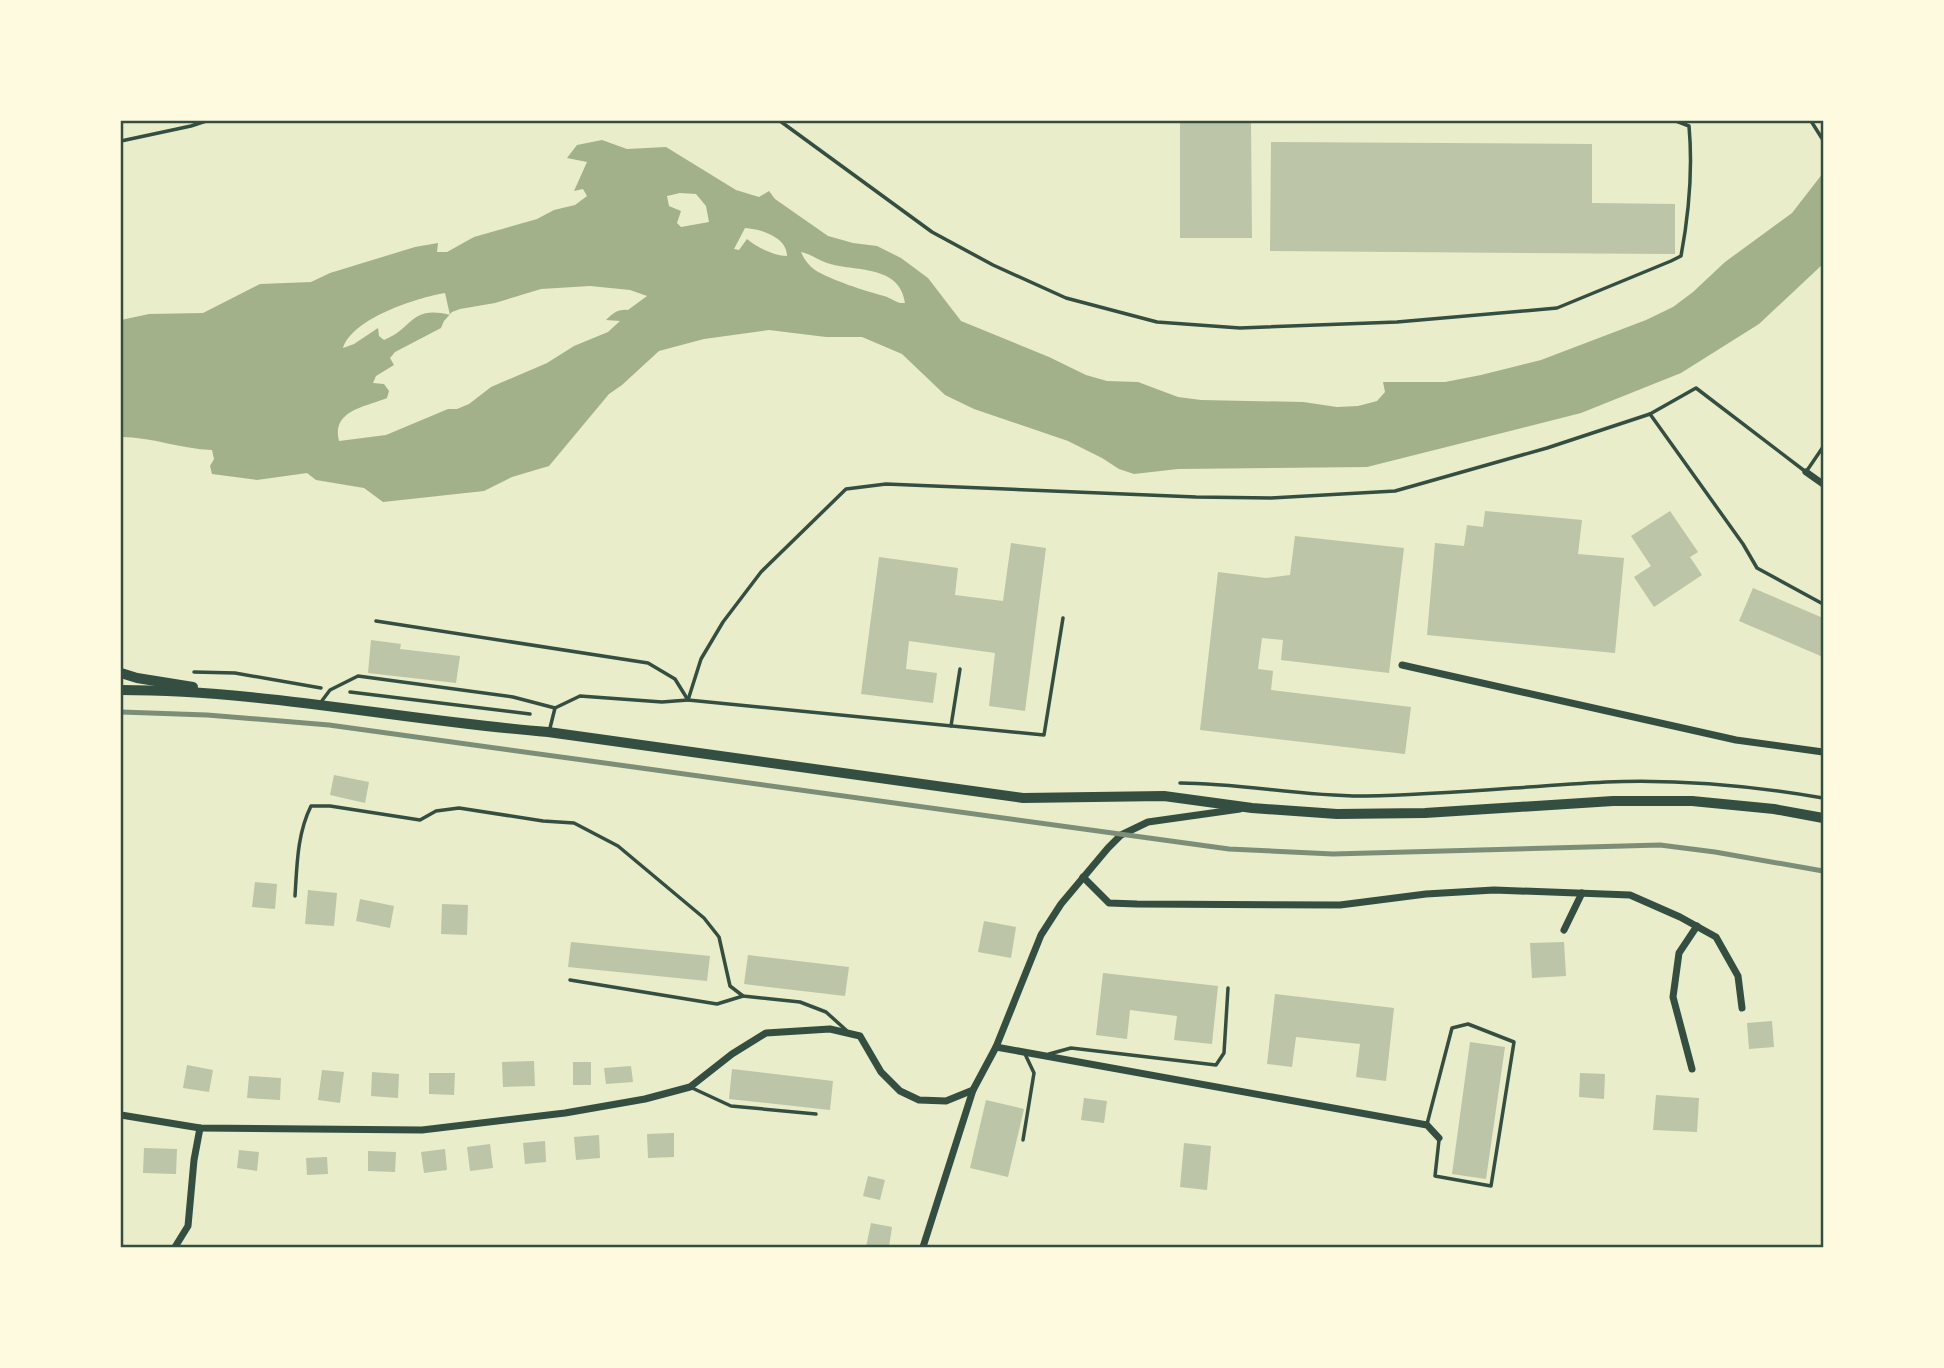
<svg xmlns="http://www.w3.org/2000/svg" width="1944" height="1368" viewBox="0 0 1944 1368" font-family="'Fira Sans Condensed',sans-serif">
  <rect width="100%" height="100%" fill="#e9edc9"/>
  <path fill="#a3b18a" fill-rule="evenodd" d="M602 140 627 149 666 147 736 190 759 197 769 191 775 199 828 236 853 243 877 246 901 258 928 278 961 321 1049 357 1086 375 1107 381 1138 382 1178 397 1201 400 1303 402 1337 407 1358 406 1377 401 1385 392 1383 382H1445L1481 375 1541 360 1646 320 1673 307 1693 292 1725 262 1792 213 1823 173V264L1759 324 1681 373 1581 413 1367 467 1178 469 1134 474 1119 469 1102 458 1068 441 974 409 945 395 902 354 862 337H826L769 330 704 339 659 351 622 385 609 394 549 466 512 477 484 491 383 502 364 488 316 480 307 473 257 480 212 474 210 466 214 459 212 450C181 449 152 437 121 437V320L149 314 203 313 260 284 311 282 330 273 415 247 438 243 437 252H447L474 237 537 219 554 210 575 205 587 196 583 189 574 191 587 162 567 158 577 145ZM680 193 696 194 706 206 709 222 681 227 677 223 681 211 669 206 667 196ZM745 228C761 229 787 237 787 256 774 256 756 247 747 239L739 250 734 249ZM801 252C811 254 818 260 827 263 854 272 900 264 905 303 896 304 892 298 884 296 865 291 831 280 815 270 808 265 804 259 801 252ZM590 286 630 290 647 296 628 310C618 309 613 313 606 320L620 321 608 332 574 346 547 363 491 387 469 404 457 409H448L386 435 339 441C331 410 366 407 387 398L389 391 384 384 373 383 376 376 394 365 390 358 395 352 441 328 444 321 452 312 460 309 495 303 541 289ZM445 293 450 315C410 305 413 329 384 340L379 336 378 328 354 344 343 348C353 318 416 298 445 293Z"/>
  <g fill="#bcc5a7">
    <polygon points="1180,121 1251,121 1252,238 1180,238"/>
    <polygon points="1271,142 1592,144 1592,203 1675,204 1675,254 1270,251"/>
    <polygon points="1485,511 1582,520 1578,554 1624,558 1615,653 1427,635 1435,543 1464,546 1467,525 1483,527"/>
    <polygon points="1670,511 1698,552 1690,557 1702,575 1654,607 1634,577 1651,566 1631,536"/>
    <polygon points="1295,536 1404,548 1389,673 1281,660 1283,640 1262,638 1258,669 1273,671 1271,690 1411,707 1405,754 1200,730 1218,572 1266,578 1290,575"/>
    <polygon points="1011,543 1046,548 1025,711 989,706 995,653 909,641 906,669 937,673 933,703 861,694 879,557 958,568 955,595 1003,601"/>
    <polygon points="1753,588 1823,618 1823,657 1739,621"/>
    <polygon points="371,640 401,644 400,649 460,656 456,683 368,673"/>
    <polygon points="334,775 369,782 365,803 330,795"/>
    <polygon points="255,882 277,884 275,909 252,907"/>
    <polygon points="308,890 337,893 334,926 305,924"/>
    <polygon points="360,899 394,906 390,928 356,921"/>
    <polygon points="442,904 468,905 467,935 441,934"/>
    <polygon points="984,921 1016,927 1011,958 978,952"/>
    <polygon points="571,942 710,956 707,981 568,967"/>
    <polygon points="1564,942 1566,976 1532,978 1530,943"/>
    <polygon points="748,955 849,967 845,996 744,984"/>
    <polygon points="1103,973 1218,986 1212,1044 1174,1040 1177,1016 1130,1010 1127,1039 1096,1035"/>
    <polygon points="1275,994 1394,1008 1386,1081 1356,1077 1360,1044 1296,1037 1292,1067 1267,1064"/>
    <polygon points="1772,1021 1774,1047 1749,1049 1747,1023"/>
    <polygon points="1470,1042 1505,1047 1486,1179 1452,1174"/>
    <polygon points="534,1061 535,1086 503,1087 502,1062"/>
    <rect x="573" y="1062" width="18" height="23"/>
    <polygon points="187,1065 213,1070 209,1092 183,1088"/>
    <polygon points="631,1066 633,1082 606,1084 604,1068"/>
    <polygon points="732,1069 833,1081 830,1110 729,1099"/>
    <polygon points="322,1070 344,1072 340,1103 318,1100"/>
    <polygon points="372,1072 399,1074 398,1098 371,1096"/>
    <polygon points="429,1073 455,1073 454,1095 429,1094"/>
    <polygon points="1580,1073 1605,1074 1604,1099 1579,1097"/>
    <polygon points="249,1076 281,1078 280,1100 247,1098"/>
    <polygon points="1656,1095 1699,1098 1697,1132 1653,1130"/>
    <polygon points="1084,1098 1107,1101 1104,1123 1081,1120"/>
    <polygon points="986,1100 1024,1109 1008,1177 970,1168"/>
    <polygon points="674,1133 674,1157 648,1158 647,1134"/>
    <polygon points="599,1135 600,1158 576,1160 574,1137"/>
    <polygon points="545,1141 546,1162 525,1164 523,1143"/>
    <polygon points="1184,1143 1211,1146 1207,1190 1180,1187"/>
    <polygon points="490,1144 493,1168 470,1171 467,1147"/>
    <polygon points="144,1148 177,1149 176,1174 143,1173"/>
    <polygon points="445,1149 447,1170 424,1173 421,1152"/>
    <polygon points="239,1150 259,1152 257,1171 237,1168"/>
    <polygon points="368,1151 396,1152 395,1172 368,1171"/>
    <polygon points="327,1157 328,1174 307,1175 306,1158"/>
    <polygon points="868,1176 885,1180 880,1200 863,1196"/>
    <polygon points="871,1223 892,1227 889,1247 866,1247"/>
  </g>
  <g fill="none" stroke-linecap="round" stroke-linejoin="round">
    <g stroke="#344e41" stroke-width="3.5">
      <polyline points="1811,121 1823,140"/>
      <polyline points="194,672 235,673 321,688"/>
      <polyline points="350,692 530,714"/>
      <path d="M1180 783C1242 783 1304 797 1366 796 1446 795 1526 786 1606 782 1677 779 1753 786 1823 798"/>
    </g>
    <g stroke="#344e41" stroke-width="3.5">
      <path d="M780 121 932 232 993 265 1066 298 1157 322 1240 328 1397 322 1557 308 1671 261 1681 256C1689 213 1693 170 1689 126L1676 121"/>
      <polyline points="121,141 191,126 206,121"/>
      <polyline points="1650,414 1696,388 1806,472 1823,447"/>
      <polyline points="1063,618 1044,735 688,700 701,659 723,622 761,572 846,489 886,484 1196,497 1271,498 1395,491 1547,448 1650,414 1743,544 1757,568 1823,604"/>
      <polyline points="376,621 648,663 675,679 688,700 662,702 580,696 555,708 549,732"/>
      <polyline points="321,702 330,690 358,676 513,697 555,708"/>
      <polyline points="951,726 960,669"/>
      <path d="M295 896C297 866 297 834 311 806H330L420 820 436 811 459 808 543 821 574 823 618 846 704 918 719 937 730 986 743 996 800 1002 826 1012 846 1030"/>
      <polyline points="570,980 717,1004 743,996"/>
      <polyline points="1049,1054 1071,1048 1216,1065 1224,1053 1228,988"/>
      <polyline points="690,1087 731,1106 816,1114"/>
      <polyline points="1427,1124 1452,1028 1468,1024 1514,1042 1491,1186 1435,1176 1439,1140"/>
      <polyline points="1023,1140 1034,1073 1025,1054"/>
    </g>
    <g stroke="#344e41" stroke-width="7">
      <polyline points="1806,472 1823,484"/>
      <polyline points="1402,665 1736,740 1823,752"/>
      <polyline points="1083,877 1109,903 1137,904 1340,905 1426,894 1494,890 1630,895 1680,917 1716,937 1738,976 1742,1008"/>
      <polyline points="1564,930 1582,893"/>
      <polyline points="996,1047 1427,1125 1439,1138"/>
      <polyline points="1692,1069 1673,997 1679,953 1697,926"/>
      <polyline points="121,1115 200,1128 422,1130 565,1113 645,1099 690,1087 732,1054 766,1033 830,1029 860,1036 881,1072 900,1091 919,1100 946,1101 973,1090 996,1047 1041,935 1061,904 1108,848 1121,835 1148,822 1240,809"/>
      <polyline points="175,1247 188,1226 194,1160 200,1128"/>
      <polyline points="923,1247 973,1090"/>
    </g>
    <g stroke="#344e41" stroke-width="10">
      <polyline points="121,673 137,678 193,687"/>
      <path d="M121 690C265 690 406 721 548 732L1023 798 1164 796 1252 808 1337 814 1425 813 1613 801H1692L1774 809 1823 818"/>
    </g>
    <polyline stroke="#7c8e77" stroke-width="5" points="121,712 207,715 329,725 1229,849 1333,854 1660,845 1715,852 1823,871"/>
  </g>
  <rect width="1944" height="1368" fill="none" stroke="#fefae0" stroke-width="245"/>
  <rect x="122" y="122" width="1700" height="1124" fill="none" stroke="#344e41" stroke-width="2.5"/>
</svg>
